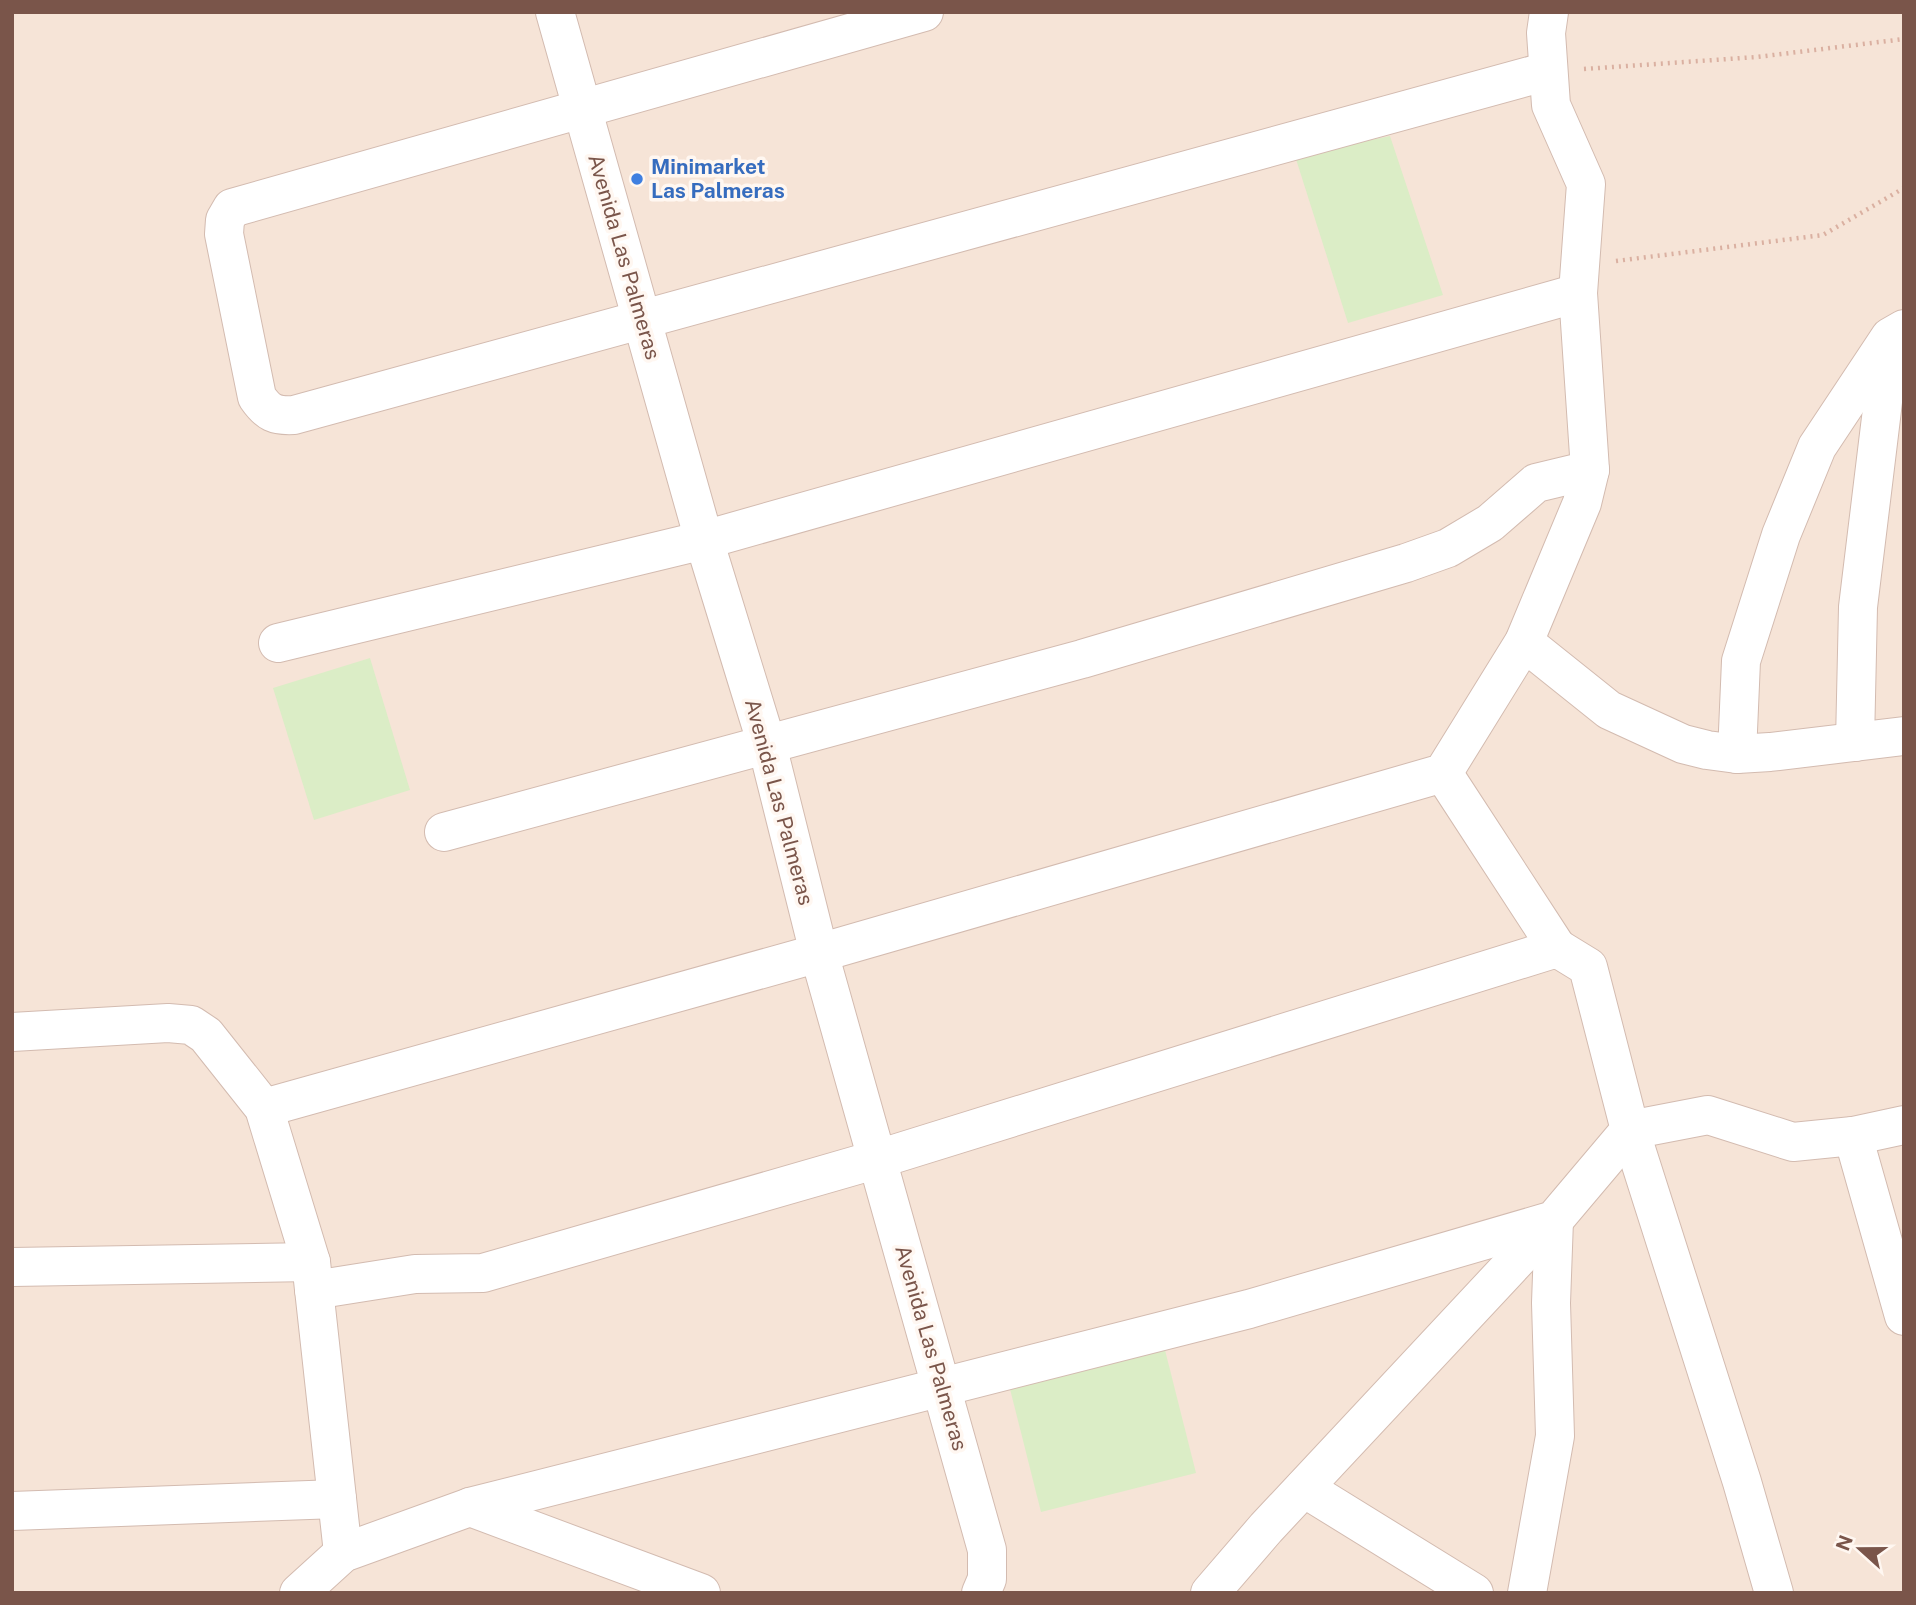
<svg xmlns="http://www.w3.org/2000/svg" width="1916" height="1605" viewBox="0 0 1916 1605" font-family="'Public Sans',sans-serif">
  <rect width="100%" height="100%" fill="#fdf3e9"/>
  <rect fill="#f6e4d7" x="12" y="12" width="1892" height="1581"/>
  <g fill="#dbedc6">
    <polygon points="1390,136 1443,295 1348,323 1295,156"/>
    <polygon points="370,658 410,790 314,820 273,688"/>
    <polygon points="1165,1350 1196,1473 1041,1512 1010,1389"/>
  </g>
  <g fill="none" stroke-linecap="round" stroke-linejoin="round">
    <defs>
      <g id="minor">
        <polyline points="555,12 704,540 767,745 819,953 987,1550 987,1579 981,1593"/>
        <path d="M924 12 232 208 225 220 224 234 257 397C268 413 275 416 294 415L1548 71"/>
        <polyline points="1524,642 1609,710 1683,744 1707,750 1737,754 1770,752 1904,736"/>
        <polyline points="278,643 704,540 1578,293"/>
        <polyline points="1855,742 1858,607 1890,344"/>
        <polyline points="1737,754 1741,661 1781,535 1817,447 1890,337 1904,329"/>
        <polyline points="1443,773 1557,948"/>
        <polyline points="444,832 1082,659 1406,563 1448,548 1490,523 1536,483 1590,470"/>
        <polyline points="12,1032 168,1023 191,1025 206,1035 264,1108 311,1262 343,1553"/>
        <polyline points="264,1108 819,953 1443,773 1524,642 1582,503 1590,470 1578,293 1586,184 1551,105 1546,33 1549,12"/>
        <polyline points="1853,1136 1904,1316"/>
        <polyline points="12,1267 311,1262"/>
        <polyline points="1304,1488 1474,1593"/>
        <polyline points="470,1507 701,1593"/>
        <polyline points="12,1511 337,1499"/>
        <polyline points="299,1593 343,1553 470,1507 1249,1309 1554,1220 1630,1130 1588,967 1557,948 878,1159 483,1273 415,1274 314,1290"/>
        <polyline points="1210,1593 1266,1528 1553,1221"/>
        <polyline points="1527,1593 1555,1436 1551,1303 1554,1220"/>
        <polyline points="1774,1593 1742,1482 1630,1130 1708,1115 1793,1142 1853,1136 1904,1125"/>
      </g>
    </defs>
    <use href="#minor" stroke="#d3bbb0" stroke-width="40"/>
    <g stroke="#dab0a1" stroke-width="4.5" stroke-dasharray="2 5" stroke-linecap="butt">
      <polyline points="1584,69 1757,57 1904,39"/>
      <polyline points="1616,261 1823,235 1904,188"/>
    </g>
    <use href="#minor" stroke="#fff" stroke-width="38"/>
  </g>
  <circle fill="#3f7fe0" stroke="#fff7f1" stroke-width="2.5" cx="637" cy="179" r="7"/>
  <g text-anchor="middle" stroke-width="7" stroke-linejoin="round" paint-order="stroke">
    <g font-size="21" font-weight="bold" fill="#366cbe" stroke="#fff7f1" text-anchor="start">
      <text x="651" y="174">Minimarket<tspan x="651" dy="24">Las Palmeras</tspan></text>
    </g>
    <g font-size="21" fill="#7a554a" stroke="#fff7f1">
      <text transform="translate(624 257) rotate(74)" y="7">Avenida Las Palmeras</text>
      <text transform="translate(779 802) rotate(75)" y="7">Avenida Las Palmeras</text>
      <text transform="translate(931 1348) rotate(74)" y="7">Avenida Las Palmeras</text>
    </g>
  </g>
  <rect width="1916" height="1605" fill="none" stroke="#7a554a" stroke-width="28"/>
  <g transform="translate(1860 1549) rotate(291)" stroke="#fff7f1" stroke-width="5" paint-order="stroke">
  <path d="M0-5L12 26L0 18L-12 26Z" fill="#7a554a"/>
  <text y="-10" font-size="19" font-weight="bold" text-anchor="middle" fill="#7a554a">N</text>
  </g>
</svg>
